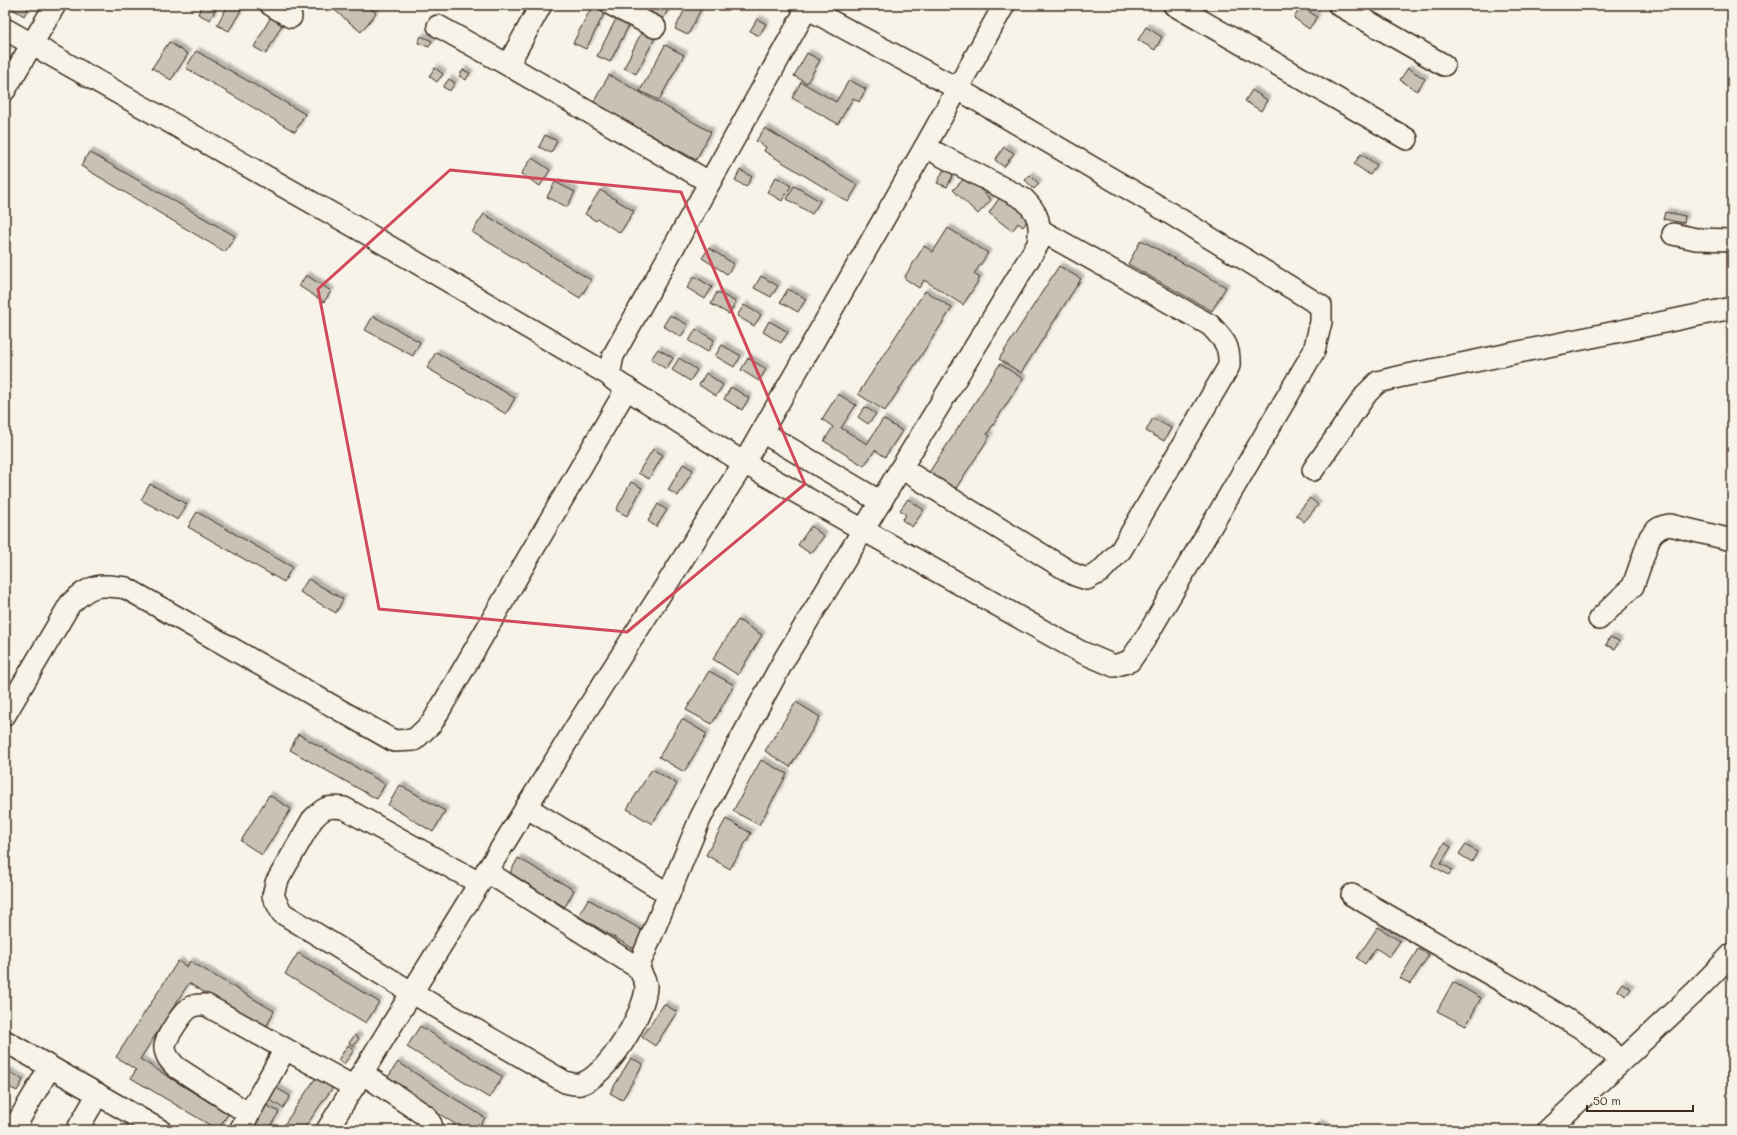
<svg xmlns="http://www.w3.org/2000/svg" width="1737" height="1135" viewBox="0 0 1737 1135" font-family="Mali,sans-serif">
  <defs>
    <filter id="shadow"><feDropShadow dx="3.5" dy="-3.5" stdDeviation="1" flood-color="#0004"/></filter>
  </defs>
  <rect width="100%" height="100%" fill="#f7f3e8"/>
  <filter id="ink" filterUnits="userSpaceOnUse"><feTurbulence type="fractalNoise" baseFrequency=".025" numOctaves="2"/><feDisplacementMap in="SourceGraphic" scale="8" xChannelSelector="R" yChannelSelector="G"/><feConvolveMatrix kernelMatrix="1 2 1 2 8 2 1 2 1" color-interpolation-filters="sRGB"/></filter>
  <g filter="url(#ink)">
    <g fill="#c8c1b6" stroke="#3b2a1e" filter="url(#shadow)">
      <polygon points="13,5 30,5 24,16 11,8"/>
      <polygon points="202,5 218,5 210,20 198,14"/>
      <polygon points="228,5 244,5 229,31 217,25"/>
      <polygon points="334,5 366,5 376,13 361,32 332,8"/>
      <polygon points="654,5 670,5 663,20 650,14"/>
      <polygon points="687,5 703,5 688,35 675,29"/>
      <polygon points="592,6 605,12 586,49 573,43"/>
      <polygon points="1301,6 1317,17 1309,29 1294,18"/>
      <polygon points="273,13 285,19 266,54 254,47"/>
      <polygon points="616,19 629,25 610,62 597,56"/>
      <polygon points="757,19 766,24 759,36 750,31"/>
      <polygon points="1146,27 1162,37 1155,50 1138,40"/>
      <polygon points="642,31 655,38 636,74 624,68"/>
      <polygon points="421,36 432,41 429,47 418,43"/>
      <polygon points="169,42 188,54 171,80 152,68"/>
      <polygon points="665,45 684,55 659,100 640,91"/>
      <polygon points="196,51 305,114 295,132 186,68"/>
      <polygon points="807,53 820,60 807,83 794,76"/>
      <polygon points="435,68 443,74 437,82 429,76"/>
      <polygon points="1408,68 1425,79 1417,91 1400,80"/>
      <polygon points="463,70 470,73 466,80 459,76"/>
      <polygon points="609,75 711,132 696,160 593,103"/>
      <polygon points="449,79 455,83 450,91 443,87"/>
      <polygon points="849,80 866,89 859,102 853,98 838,124 792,98 801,82 836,102"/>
      <polygon points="1252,90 1267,100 1261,111 1245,101"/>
      <polygon points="765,128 858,185 848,202 764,151 766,147 756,141"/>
      <polygon points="545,135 557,141 551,153 539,147"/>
      <polygon points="1004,147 1014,153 1004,167 995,160"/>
      <polygon points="89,152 235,236 225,252 81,166"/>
      <polygon points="1361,154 1377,165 1370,175 1354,164"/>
      <polygon points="532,158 550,170 540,186 521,174"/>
      <polygon points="948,161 958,165 947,187 937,183"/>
      <polygon points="740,170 752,177 746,187 735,180"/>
      <polygon points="1030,175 1039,184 1034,189 1025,180"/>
      <polygon points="967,176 991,200 978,214 953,190"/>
      <polygon points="776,177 791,186 782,201 767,192"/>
      <polygon points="555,182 575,192 567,207 547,197"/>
      <polygon points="794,186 820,201 812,214 787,199"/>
      <polygon points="600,190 634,211 620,233 598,219 596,221 585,214"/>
      <polygon points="1000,197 1030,217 1023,227 1018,223 1012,231 989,213"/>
      <polygon points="1665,212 1685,216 1684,223 1663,219"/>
      <polygon points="484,214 591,280 580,298 472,232"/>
      <polygon points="948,228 988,253 974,274 980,278 963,305 924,280 919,288 904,278 924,246 933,252"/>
      <polygon points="1141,240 1226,287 1212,311 1128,264"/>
      <polygon points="709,248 734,264 727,274 702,258"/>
      <polygon points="1059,266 1081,279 1021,373 999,359"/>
      <polygon points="306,275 331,291 324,302 299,286"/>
      <polygon points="694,276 712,287 705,299 687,288"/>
      <polygon points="761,276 778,286 771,297 754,288"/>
      <polygon points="788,289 806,299 798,312 780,302"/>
      <polygon points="925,291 952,308 885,411 858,394"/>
      <polygon points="717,292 736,302 729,314 711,304"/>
      <polygon points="744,305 761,315 754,326 737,316"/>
      <polygon points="670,315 688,325 681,337 663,326"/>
      <polygon points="373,316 420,342 413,356 365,330"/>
      <polygon points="769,321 788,332 781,343 763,332"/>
      <polygon points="696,329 714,340 708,352 689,341"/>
      <polygon points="722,345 741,356 734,367 715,356"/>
      <polygon points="658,349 673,358 666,369 651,359"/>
      <polygon points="436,352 515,398 506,414 427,368"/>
      <polygon points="679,358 697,370 690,381 672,370"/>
      <polygon points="748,358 766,369 759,381 741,370"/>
      <polygon points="1000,364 1023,379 987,434 990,436 954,491 928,474"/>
      <polygon points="706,373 723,385 716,396 699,385"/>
      <polygon points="731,387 749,398 742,410 724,399"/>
      <polygon points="838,394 856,405 841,428 867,444 883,419 902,431 885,457 875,450 864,466 824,441 833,427 822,419"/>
      <polygon points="865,407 876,414 868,424 858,417"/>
      <polygon points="1153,418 1171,428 1164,441 1146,431"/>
      <polygon points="653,449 663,455 649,479 638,473"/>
      <polygon points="683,464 693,470 678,496 668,490"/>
      <polygon points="631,482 642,488 627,516 616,510"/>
      <polygon points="150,484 187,504 178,520 141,500"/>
      <polygon points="1310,498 1318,505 1304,522 1296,515"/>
      <polygon points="908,499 924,510 912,527 902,520 906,515 900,510"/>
      <polygon points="658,504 667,510 656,527 648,521"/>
      <polygon points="197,512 292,567 284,582 188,527"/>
      <polygon points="811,526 824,536 811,554 798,545"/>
      <polygon points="308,579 343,599 336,613 300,592"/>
      <polygon points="738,620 762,635 738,675 713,659"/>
      <polygon points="1610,637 1619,641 1615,649 1606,645"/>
      <polygon points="709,671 734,685 712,724 686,710"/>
      <polygon points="796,702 820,717 790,767 765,751"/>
      <polygon points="682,719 707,734 684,772 659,757"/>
      <polygon points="298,734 385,784 377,799 290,750"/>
      <polygon points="761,760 787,774 759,825 733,811"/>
      <polygon points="652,769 677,784 652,824 627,809"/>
      <polygon points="400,785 445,811 433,832 388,805"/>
      <polygon points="269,795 291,809 262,855 241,841"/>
      <polygon points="726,819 751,833 730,869 706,855"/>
      <polygon points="1444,843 1451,847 1441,863 1452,870 1449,875 1431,865"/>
      <polygon points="1465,845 1477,852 1472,862 1459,854"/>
      <polygon points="518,858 574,890 565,907 509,875"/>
      <polygon points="588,899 645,932 634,949 578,916"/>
      <polygon points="1732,903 1732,917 1726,911"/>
      <polygon points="1378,927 1400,941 1389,957 1376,948 1365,964 1357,958"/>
      <polygon points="1418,949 1429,955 1410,984 1400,978"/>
      <polygon points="298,953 379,1002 366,1023 285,974"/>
      <polygon points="178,961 187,967 190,961 274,1011 265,1030 189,983 140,1059 228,1114 218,1130 131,1078 136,1070 116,1057"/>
      <polygon points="1453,982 1481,998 1466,1026 1437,1011"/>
      <polygon points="1622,983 1631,989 1626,996 1617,990"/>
      <polygon points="664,1004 677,1012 655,1046 642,1037"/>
      <polygon points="420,1026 503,1077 489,1098 407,1047"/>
      <polygon points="355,1035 359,1038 354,1046 349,1043"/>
      <polygon points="348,1045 354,1050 344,1064 338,1060"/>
      <polygon points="631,1058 643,1064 622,1100 610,1093"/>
      <polygon points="398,1062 485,1118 477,1130 451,1130 455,1124 386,1080"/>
      <polygon points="5,1070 23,1080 17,1091 5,1085"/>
      <polygon points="317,1076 333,1087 303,1130 285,1130 282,1128"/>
      <polygon points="273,1086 290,1096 283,1108 266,1098"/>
      <polygon points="262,1103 279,1112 268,1130 246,1130"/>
      <polygon points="1319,1123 1333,1130 1314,1130"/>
    </g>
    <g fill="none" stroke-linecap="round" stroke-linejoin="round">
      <defs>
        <g id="minor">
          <polyline points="271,5 291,17"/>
          <polyline points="541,5 508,65 709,182"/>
          <polyline points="612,5 655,27"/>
          <polyline points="1174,5 1407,139"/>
          <polyline points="1339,5 1444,65"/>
          <polyline points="438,26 508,65"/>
          <polyline points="5,29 366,233 609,375 614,380 638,396 744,463 1079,651 1114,666 1130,661 1145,639 1314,351 1321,322 1321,306 1158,206 958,89 801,5"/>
          <polyline points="5,90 55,5"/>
          <polyline points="1673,234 1696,239 1732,240"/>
          <polyline points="609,375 613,356 807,8"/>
          <polyline points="762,432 881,502"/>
          <path d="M901 468 1075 575 1087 579 1100 572 1121 550 1229 366C1230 345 1224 340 1210 325L1040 230"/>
          <polyline points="1313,470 1367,393 1378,382 1398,377 1732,308"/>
          <path d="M1599 619 1633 586 1650 537C1656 529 1661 526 1670 525L1732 540"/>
          <path d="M5 715 70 604C92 584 97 584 126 588L394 741 414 740 432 723 627 388"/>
          <polyline points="526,807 669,894"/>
          <path d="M479 883 344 808C327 806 324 807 312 820L276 883 273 896 282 913 411 992 565 1082C569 1083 576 1085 580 1084 606 1078 647 1011 646 985 645 980 641 973 638 968L486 871"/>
          <polyline points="1352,895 1526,995 1581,1028 1622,1060"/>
          <path d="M638 968 700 819 737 746 785 658 1038 244C1041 223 1039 214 1024 199L925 147 1004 5"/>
          <polyline points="5,1041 160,1130"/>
          <polyline points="362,1073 426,1116 431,1124 433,1130"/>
          <path d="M249 1114 176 1067C170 1061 164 1054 165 1045 167 1036 183 1011 191 1007 195 1004 201 1005 206 1005L354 1087"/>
          <polyline points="13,1130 50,1067"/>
          <polyline points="77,1130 98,1094"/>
          <polyline points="240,1130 285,1049"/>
          <polyline points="327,1130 584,714 744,463 925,147"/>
          <polyline points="1548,1130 1694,993 1732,954"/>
        </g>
      </defs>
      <use href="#minor" stroke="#3b2a1e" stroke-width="24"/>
      <use href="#minor" stroke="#f7f3e8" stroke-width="21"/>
    </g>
  </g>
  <path fill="none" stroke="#d1495b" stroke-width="3" stroke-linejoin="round" d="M450 170 681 192 805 484 627 632 379 609 318 289Z"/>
  <rect width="1737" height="1135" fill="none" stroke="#f7f3e8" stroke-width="20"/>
  <rect x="10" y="10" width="1717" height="1115" fill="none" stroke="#3b2a1e" stroke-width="1.5" filter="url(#ink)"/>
  <path d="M1587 1105v6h106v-6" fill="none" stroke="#3b2a1e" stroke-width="2"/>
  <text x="1593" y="1105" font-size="12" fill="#3b2a1e" stroke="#f7f3e8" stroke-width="3" paint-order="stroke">50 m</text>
</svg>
